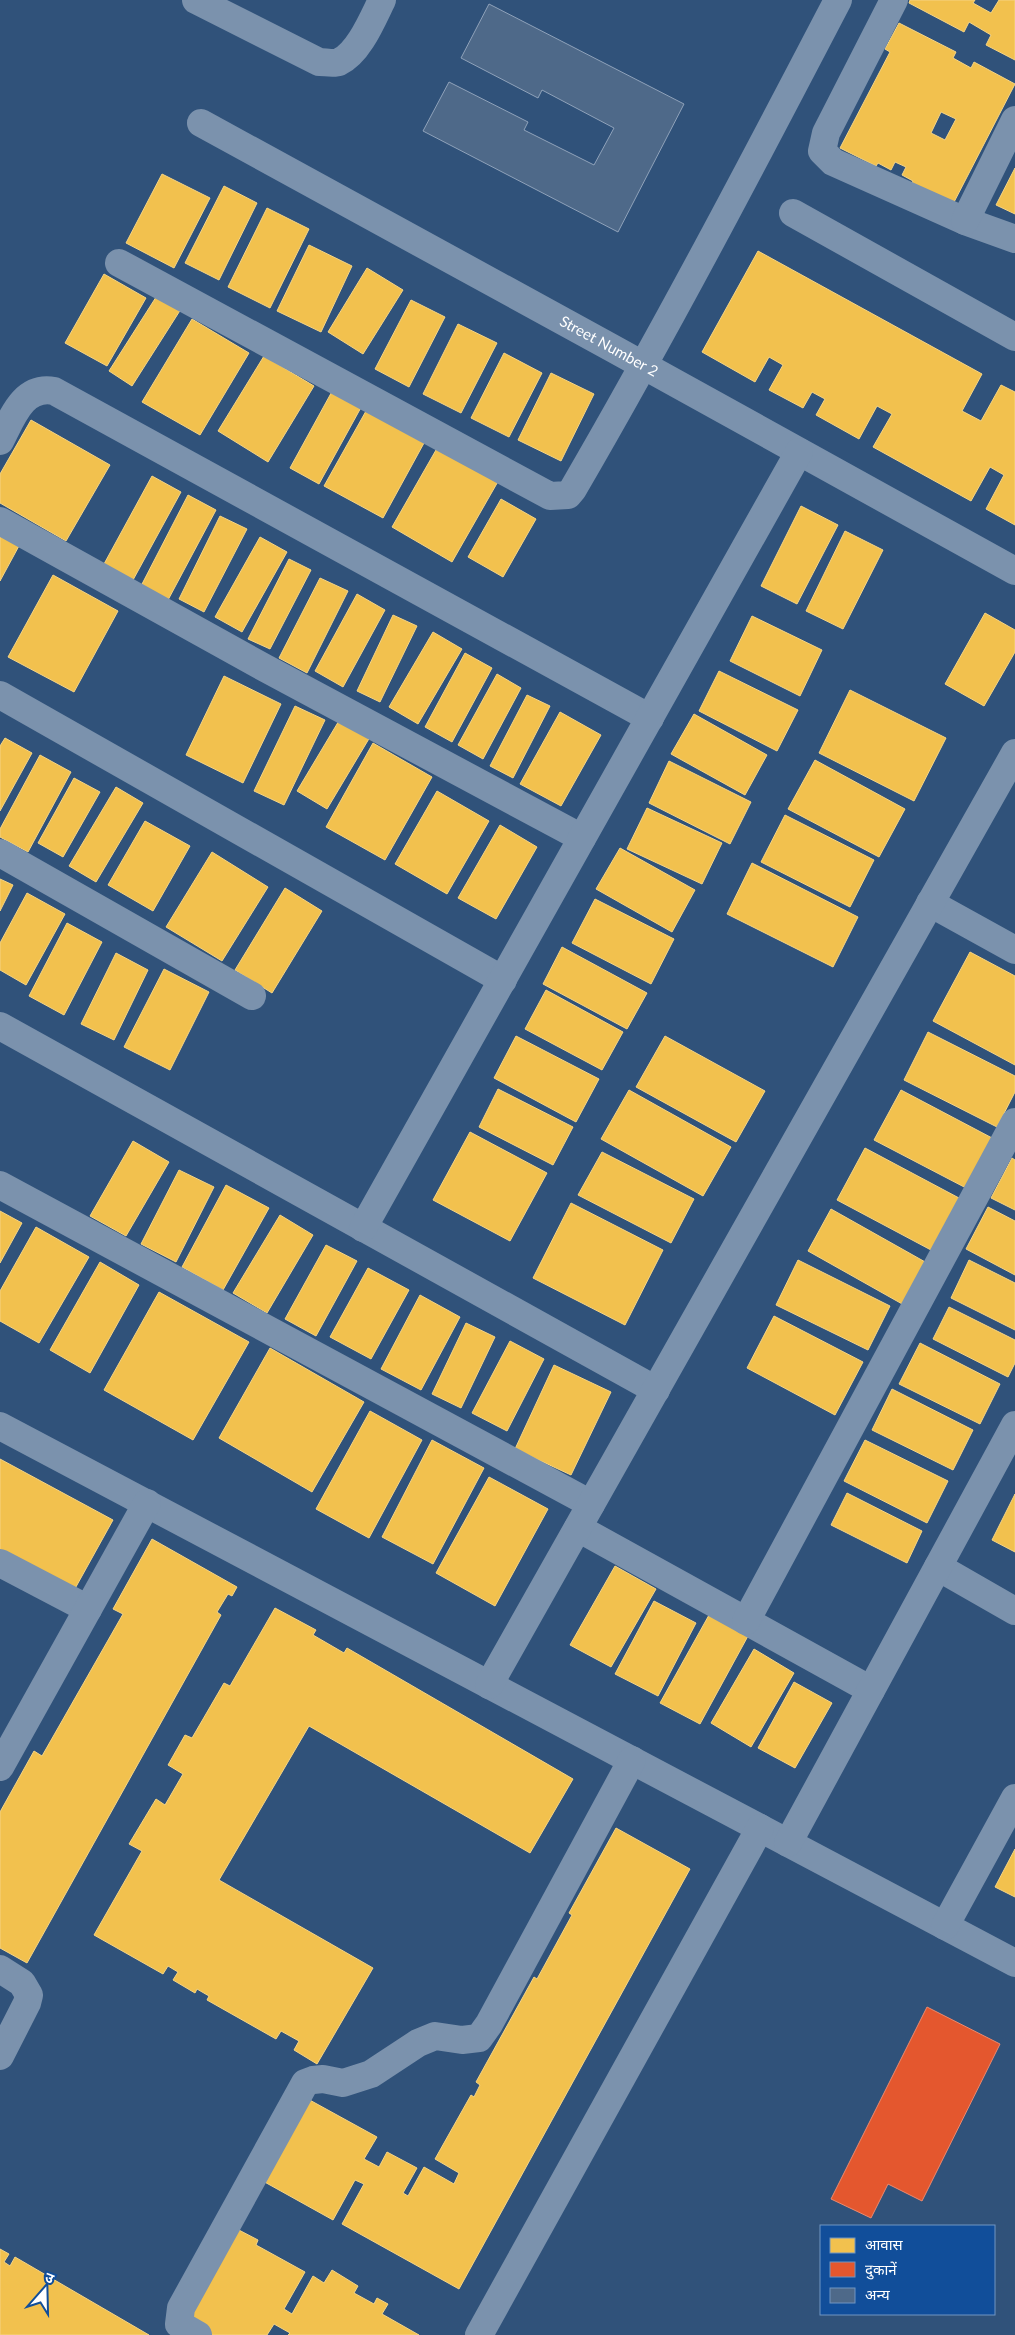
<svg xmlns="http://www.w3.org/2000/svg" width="1015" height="2335" viewBox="0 0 1015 2335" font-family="Lato,'Noto Sans Devanagari',sans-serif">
  <rect width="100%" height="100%" fill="#30527a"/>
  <g fill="#f2c14e" stroke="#f6d483" fill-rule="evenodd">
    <polygon points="910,0 975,0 973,3 991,13 999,0 1015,0 1015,60 986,45 991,35 969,22 964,32 909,3"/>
    <path d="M899 23 956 52 953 58 971 68 974 62 1015 84 952 206 911 185 913 181 902 175 906 167 895 162 891 170 878 163 876 166 840 148 890 52 885 49ZM941 112 956 119 945 140 931 133Z"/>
    <polygon points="1015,168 1015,214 996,205"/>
    <polygon points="162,174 210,198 174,268 126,243"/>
    <polygon points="224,186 257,203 219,280 185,263"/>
    <polygon points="267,208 309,229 270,308 228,287"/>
    <polygon points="309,245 352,266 321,332 277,311"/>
    <polygon points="758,251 982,374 962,411 981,421 1001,385 1015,392 1015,525 986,509 1004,475 990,467 971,501 873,447 892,414 877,406 859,439 816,415 825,399 812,392 803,408 769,390 783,365 769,357 755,382 702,352"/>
    <polygon points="367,268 403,290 363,354 328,332"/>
    <polygon points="104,274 146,298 107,366 65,343"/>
    <polygon points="158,294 181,309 132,386 109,371"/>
    <polygon points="411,300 445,317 409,387 375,369"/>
    <polygon points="192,319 249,353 200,435 142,402"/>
    <polygon points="458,324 497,343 461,413 423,394"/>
    <polygon points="504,353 542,373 509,437 471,418"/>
    <polygon points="264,356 314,386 268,462 218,431"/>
    <polygon points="551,373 594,394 561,461 518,440"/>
    <polygon points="335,386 364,402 319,484 290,468"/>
    <polygon points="366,411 424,443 383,518 324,486"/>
    <polygon points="31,420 110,465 66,541 0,503 0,474"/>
    <polygon points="440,443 500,478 452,562 392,527"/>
    <polygon points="152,476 181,492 133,580 104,564"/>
    <polygon points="188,495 216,510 168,600 141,586"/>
    <polygon points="501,499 536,519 503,577 468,557"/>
    <polygon points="801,506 838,525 797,604 761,586"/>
    <polygon points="220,516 247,529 204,612 179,599"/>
    <polygon points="845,531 883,550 843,629 806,611"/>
    <polygon points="0,533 20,544 0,581"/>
    <polygon points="260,537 287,552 242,632 215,617"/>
    <polygon points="289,559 311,570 270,649 248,639"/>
    <polygon points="53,575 118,611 74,692 8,657"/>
    <polygon points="320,578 348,591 307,673 279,658"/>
    <polygon points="357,594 385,610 343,687 315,671"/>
    <polygon points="985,613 1015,630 1015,652 984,706 945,684"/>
    <polygon points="393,615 417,626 380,702 357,691"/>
    <polygon points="752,616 822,650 800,696 730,661"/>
    <polygon points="433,632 462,649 418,724 389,707"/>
    <polygon points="465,653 492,668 452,742 425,727"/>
    <polygon points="719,671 798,710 777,751 699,711"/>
    <polygon points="497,674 521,688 483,759 458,745"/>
    <polygon points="224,676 281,704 243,783 186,755"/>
    <polygon points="850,690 946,738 914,801 819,753"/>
    <polygon points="527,695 550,706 513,778 490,766"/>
    <polygon points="295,706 325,720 284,805 254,791"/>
    <polygon points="560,712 601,735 561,806 520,784"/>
    <polygon points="694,714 767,755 745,795 671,754"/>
    <polygon points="340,719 370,737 327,809 297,791"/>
    <polygon points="5,738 32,753 0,811 0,746"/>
    <polygon points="373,743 432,777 385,860 326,827"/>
    <polygon points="40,755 71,772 28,852 0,837 0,829"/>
    <polygon points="815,760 905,809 879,857 788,809"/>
    <polygon points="669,761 751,802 730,844 649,803"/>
    <polygon points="74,778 100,792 63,857 38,843"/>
    <polygon points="116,787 143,803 96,882 69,866"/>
    <polygon points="437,791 489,821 447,894 395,864"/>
    <polygon points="647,808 722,843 702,884 627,849"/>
    <polygon points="785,815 874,860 850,907 761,862"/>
    <polygon points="145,821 190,846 153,911 108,885"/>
    <polygon points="500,825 537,847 496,919 458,898"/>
    <polygon points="620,848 695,890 672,932 596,889"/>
    <polygon points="212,852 268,887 222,961 166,927"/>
    <polygon points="752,863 858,917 833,967 727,914"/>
    <polygon points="0,879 13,885 0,911"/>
    <polygon points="285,888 322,911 272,993 235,970"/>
    <polygon points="27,893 65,914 26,985 0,970 0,943"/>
    <polygon points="595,899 674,939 651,984 572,943"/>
    <polygon points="67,923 102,942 64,1015 29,996"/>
    <polygon points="562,947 647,993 627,1029 543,984"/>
    <polygon points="970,952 1015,976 1015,1065 933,1021"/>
    <polygon points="116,953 148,970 114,1040 81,1024"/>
    <polygon points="164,969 209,992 170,1070 124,1047"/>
    <polygon points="546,990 623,1032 602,1070 525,1029"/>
    <polygon points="928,1032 1015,1076 1015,1092 997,1127 904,1080"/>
    <polygon points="516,1036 599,1079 576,1122 494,1078"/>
    <polygon points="665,1036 765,1091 736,1142 636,1087"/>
    <polygon points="498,1089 573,1127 553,1165 479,1127"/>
    <polygon points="629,1090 731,1147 703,1196 601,1139"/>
    <polygon points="901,1090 994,1139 968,1189 874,1140"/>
    <polygon points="470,1132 547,1173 510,1241 433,1200"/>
    <polygon points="133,1141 169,1162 126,1236 90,1216"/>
    <polygon points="865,1148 959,1198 931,1250 837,1200"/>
    <polygon points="602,1152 694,1199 671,1243 578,1195"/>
    <polygon points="1012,1158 1015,1160 1015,1210 991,1198"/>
    <polygon points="179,1170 214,1187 176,1262 141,1244"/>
    <polygon points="226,1185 269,1208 223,1290 182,1267"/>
    <polygon points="571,1203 663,1250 625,1325 533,1278"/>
    <polygon points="988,1207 1015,1221 1015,1275 966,1249"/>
    <polygon points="831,1209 927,1263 904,1305 808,1251"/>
    <polygon points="0,1211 22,1223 0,1263"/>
    <polygon points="280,1215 313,1235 267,1313 233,1293"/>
    <polygon points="36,1227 89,1257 39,1343 0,1321 0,1291"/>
    <polygon points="326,1245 357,1261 316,1336 285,1319"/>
    <polygon points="798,1260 890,1306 868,1350 776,1305"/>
    <polygon points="969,1260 1015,1283 1015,1330 951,1298"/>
    <polygon points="100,1262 139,1285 90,1373 50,1350"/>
    <polygon points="368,1268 409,1290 371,1359 330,1337"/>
    <polygon points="159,1292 249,1342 193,1440 104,1390"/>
    <polygon points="420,1295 460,1317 421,1390 381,1369"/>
    <polygon points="949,1307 1015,1340 1015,1363 1008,1377 933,1339"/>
    <polygon points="774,1316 863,1362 835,1415 747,1368"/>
    <polygon points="466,1323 495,1337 461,1408 432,1394"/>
    <polygon points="510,1341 544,1359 507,1431 472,1413"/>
    <polygon points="920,1343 1000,1384 980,1424 899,1384"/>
    <polygon points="270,1348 364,1402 312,1492 219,1438"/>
    <polygon points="554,1365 611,1392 571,1475 515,1449"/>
    <polygon points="892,1389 973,1430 953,1470 872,1430"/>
    <polygon points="370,1411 422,1440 369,1538 316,1509"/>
    <polygon points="432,1440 484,1468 433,1564 382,1537"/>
    <polygon points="865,1440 948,1481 927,1523 844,1481"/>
    <polygon points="0,1459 113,1520 72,1594 0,1555"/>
    <polygon points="489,1477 548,1509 495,1606 436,1573"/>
    <polygon points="847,1493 922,1531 907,1563 831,1525"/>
    <polygon points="1015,1494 1015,1552 992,1540"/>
    <polygon points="152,1539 237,1587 232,1596 228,1594 217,1612 221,1615 27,1963 0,1948 0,1812 34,1751 42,1756 123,1614 113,1609"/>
    <polygon points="615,1566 656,1589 611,1667 570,1645"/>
    <polygon points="654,1601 696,1623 658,1696 615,1674"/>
    <polygon points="275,1608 316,1630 313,1635 344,1653 347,1648 573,1779 530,1853 309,1726 219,1880 373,1968 317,2064 294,2050 299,2041 281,2031 276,2039 207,2000 209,1996 197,1989 195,1993 173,1980 178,1972 168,1966 163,1974 94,1935 142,1851 129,1844 156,1799 165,1805 183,1774 168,1765 185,1735 192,1738 224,1683 230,1686"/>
    <polygon points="709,1615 748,1636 700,1724 660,1703"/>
    <polygon points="754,1649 794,1673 751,1747 711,1723"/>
    <polygon points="794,1682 832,1703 795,1768 758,1748"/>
    <polygon points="616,1828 690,1869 459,2289 342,2224 364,2184 355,2180 333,2220 261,2180 306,2098 377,2137 364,2159 379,2167 387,2152 417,2168 403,2193 408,2196 424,2167 454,2184 459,2173 435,2159 471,2095 474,2097 480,2085 476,2082 534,1977 537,1979 572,1915 569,1913"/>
    <polygon points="1015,1849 1015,1897 995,1887"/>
    <polygon points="235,2228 258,2240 256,2245 305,2272 284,2309 292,2314 313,2276 324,2283 332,2270 358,2286 354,2293 374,2304 377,2298 388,2304 382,2314 419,2335 288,2335 290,2333 274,2324 267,2335 211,2335 184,2320"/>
    <polygon points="0,2249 9,2254 4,2262 10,2266 15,2257 149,2335 0,2335"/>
  </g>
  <polygon fill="#e4572e" stroke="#ec896d" points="927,2007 1000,2044 922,2201 888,2184 871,2218 831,2199"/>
  <polygon fill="#4e6989" stroke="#8fa2ba" points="489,4 684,104 618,232 423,131 449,82 528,122 524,130 594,165 614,128 542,90 538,98 461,58"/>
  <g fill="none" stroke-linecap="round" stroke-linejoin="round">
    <g stroke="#7b92ad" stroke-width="28">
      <path d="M196 0 319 62C325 62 334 64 339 62 359 53 373 18 382 0"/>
      <polyline points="894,0 826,133 822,151 833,162 965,221 1015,239"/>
      <path id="s1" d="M201 123 612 348 1015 571"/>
      <polyline points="793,213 1015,337"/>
      <polyline points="965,221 1015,120"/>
      <path d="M119 263 550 496 568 495 573 489C666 329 752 165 838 0"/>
      <path d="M0 441C12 418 23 385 54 391L650 718"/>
      <polyline points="0,521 265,668 582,838"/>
      <polyline points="0,695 503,980"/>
      <polyline points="0,853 252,996"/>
      <polyline points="930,903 1015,950"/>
      <polyline points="0,1026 656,1390"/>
      <polyline points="0,1185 591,1504"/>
      <polyline points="363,1228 799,452"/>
      <polyline points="0,1426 1015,1963"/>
      <polyline points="578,1528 871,1690"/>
      <polyline points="0,1563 88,1609"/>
      <polyline points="938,1567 1015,1611"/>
      <polyline points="746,1621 1015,1122"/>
      <polyline points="489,1685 1015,753"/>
      <polyline points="0,1767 147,1503"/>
      <polyline points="788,1843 1015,1425"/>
      <polyline points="945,1926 1015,1798"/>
      <polyline points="0,1969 22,1983 29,1995 27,2003 0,2056"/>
      <polyline points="198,2335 179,2324 181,2308 305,2083 313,2080 323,2079 343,2083 371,2074 418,2043 435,2036 462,2040 479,2038 489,2024 632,1760"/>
      <polyline points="479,2335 760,1828"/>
    </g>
  </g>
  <g text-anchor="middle" stroke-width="5" stroke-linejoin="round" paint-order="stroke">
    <g font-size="15" fill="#fff" stroke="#114e9a">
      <text dy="5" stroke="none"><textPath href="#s1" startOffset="465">Street Number 2</textPath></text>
    </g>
  </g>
  <rect x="820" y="2225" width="175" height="90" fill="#114e9a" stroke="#7095c2"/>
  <rect x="830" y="2238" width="25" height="15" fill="#f2c14e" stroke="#7095c2"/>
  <text x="865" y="2250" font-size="15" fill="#ffffff">आवास</text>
  <rect x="830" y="2262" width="25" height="15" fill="#e4572e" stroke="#7095c2"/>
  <text x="865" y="2275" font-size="15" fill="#ffffff">दुकानें</text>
  <rect x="830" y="2288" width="25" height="15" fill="#4e6989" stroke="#7095c2"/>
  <text x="865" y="2300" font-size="15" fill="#ffffff">अन्य</text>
  <g transform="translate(45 2290) rotate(20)" stroke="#114e9a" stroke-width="4" paint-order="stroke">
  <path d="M0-4L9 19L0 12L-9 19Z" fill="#ffffff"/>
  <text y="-8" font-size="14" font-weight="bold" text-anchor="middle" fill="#ffffff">उ</text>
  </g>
</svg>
